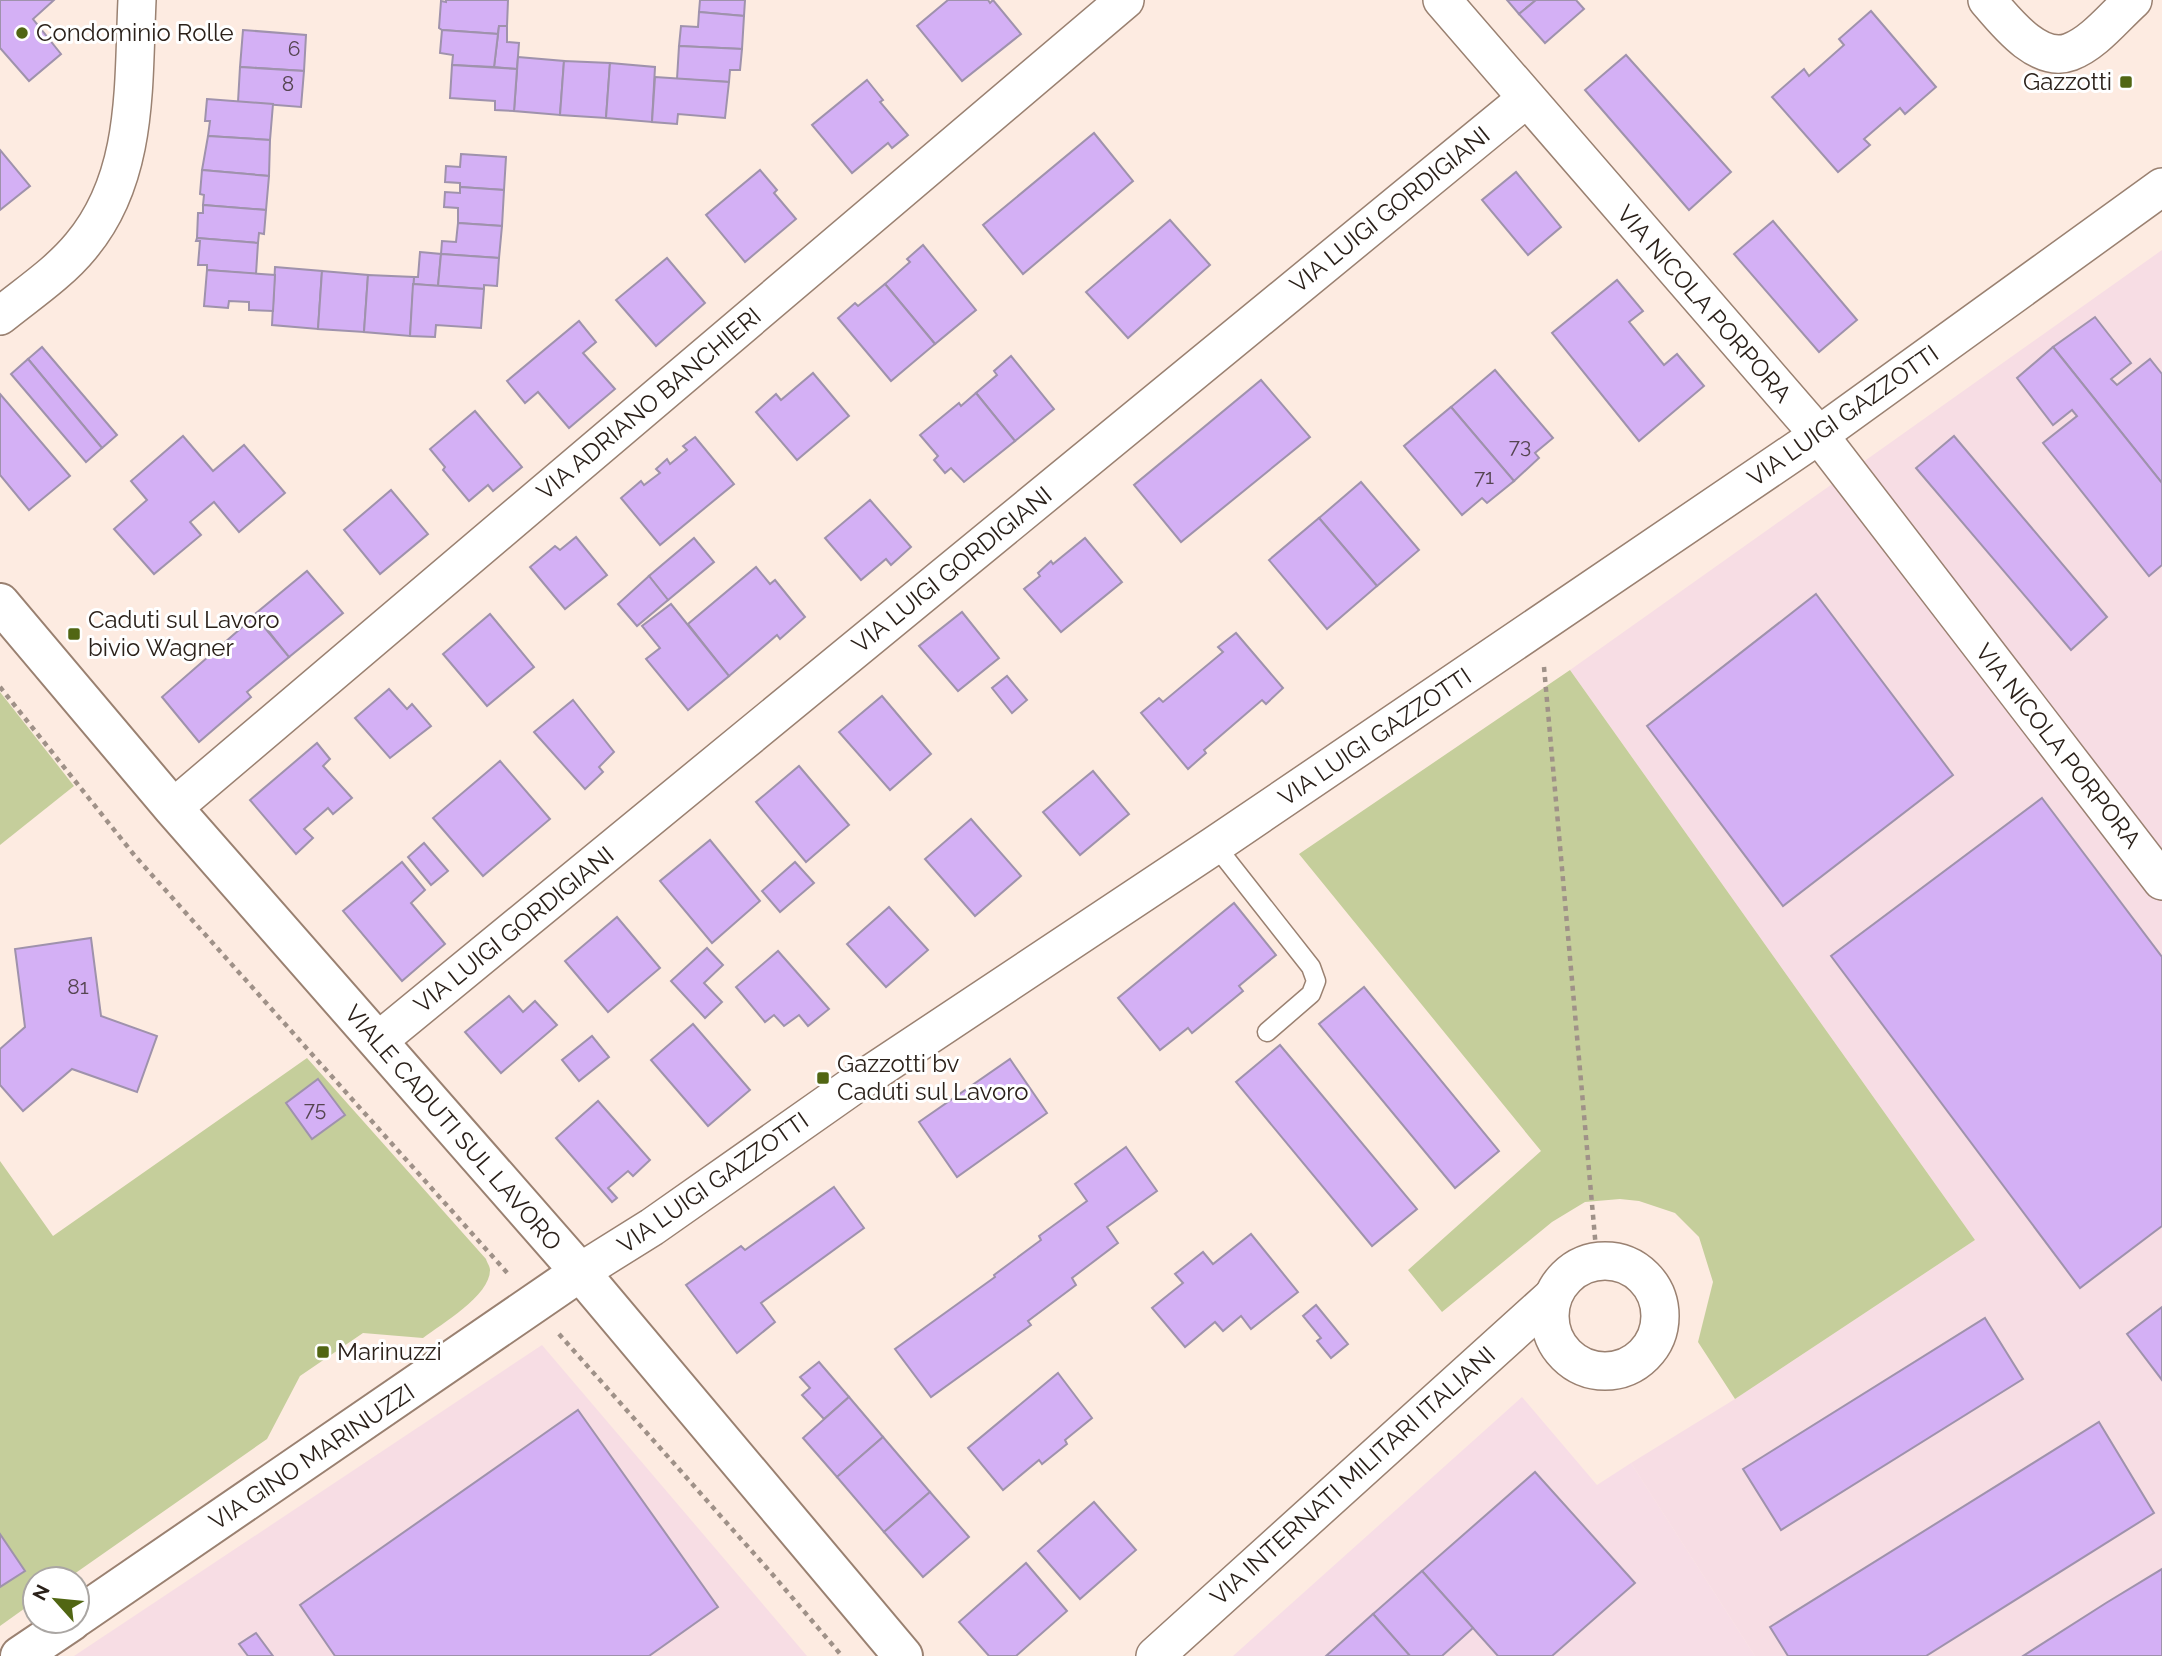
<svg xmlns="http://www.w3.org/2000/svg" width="2162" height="1656" viewBox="0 0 2162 1656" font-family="Raleway,sans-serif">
  <rect width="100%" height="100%" fill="#fdebe1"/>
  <polygon fill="#f7dde6" points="1522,1397 1597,1485 1631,1463 1755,1656 1233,1656"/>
  <g fill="#f7dde4">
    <polygon points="2162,250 2162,1656 1755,1656 1631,1463 1735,1399 1975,1240 1570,670"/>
    <polygon points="542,1345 807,1656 74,1656"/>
  </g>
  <g fill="#c5ce9b">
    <polygon points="1570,670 1975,1240 1735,1399 1698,1342 1713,1282 1699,1237 1675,1213 1639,1201 1620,1199 1585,1202 1552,1222 1442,1312 1408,1270 1541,1151 1299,854"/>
    <polygon points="0,692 74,786 0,845"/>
    <path d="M307 1058 486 1259C487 1263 490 1266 490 1270 490 1296 441 1324 423 1338L363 1333 300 1376 267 1439 67 1579H35V1601L0 1626V1161L53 1236Z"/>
  </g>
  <g fill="#d4b0f5" stroke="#9f92ac" stroke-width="2">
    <polygon points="0,0 54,0 33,19 61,54 29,81 0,48"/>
    <polygon points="446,0 508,0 507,26 499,26 498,34 442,30 439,28 441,1 446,2"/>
    <polygon points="700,0 745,0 744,16 699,12"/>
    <polygon points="948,0 988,0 990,3 993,0 1021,34 962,81 917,26"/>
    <polygon points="1507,0 1536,0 1519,14"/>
    <polygon points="1536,0 1576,0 1584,9 1545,43 1519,14"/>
    <polygon points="1871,11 1936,87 1905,114 1900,108 1864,139 1870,145 1838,172 1772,97 1804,69 1809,76 1844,45 1839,39"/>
    <polygon points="699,12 744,16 742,49 679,46 681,26 698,27"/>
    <polygon points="499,26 507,26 507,42 519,43 517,69 494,67"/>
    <polygon points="243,30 306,35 304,71 240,67"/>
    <polygon points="442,30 498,34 494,67 452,65 453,55 440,53"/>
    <polygon points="679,46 742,49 740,70 730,70 729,82 677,79"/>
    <polygon points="1626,55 1731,172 1689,210 1585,90"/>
    <polygon points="518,57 564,61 560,115 514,111"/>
    <polygon points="564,61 610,63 606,118 560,115"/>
    <polygon points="610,63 655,67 652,122 606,118"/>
    <polygon points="452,65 517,69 514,111 495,110 495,101 450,98"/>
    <polygon points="240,67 304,71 301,107 238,102"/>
    <polygon points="655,77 729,82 725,118 678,114 677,124 652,122"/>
    <polygon points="867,80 883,100 880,102 908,135 892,148 888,143 852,173 812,125"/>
    <polygon points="207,99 273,104 270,140 208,136 210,121 205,121"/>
    <polygon points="1094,133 1133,181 1023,274 983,225"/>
    <polygon points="208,136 270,140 269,176 202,170"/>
    <polygon points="0,150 30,186 0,210"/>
    <polygon points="461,154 506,157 504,190 460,187 460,183 445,182 446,166 460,167"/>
    <polygon points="202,170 269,176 266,210 203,205 204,195 200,194"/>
    <polygon points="760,170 777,190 774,193 796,219 745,262 706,215"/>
    <polygon points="1516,172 1561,227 1528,255 1482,200"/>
    <polygon points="460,187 504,190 502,226 458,223 458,208 444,207 445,192 460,193"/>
    <polygon points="203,205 266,210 264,234 259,233 258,243 197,238 198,213 203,213"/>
    <polygon points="1170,220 1210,265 1128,338 1086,292"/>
    <polygon points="1773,221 1857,320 1819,352 1734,254"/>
    <polygon points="458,223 502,226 499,258 441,254 442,241 456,242"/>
    <polygon points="197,238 258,243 256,274 207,270 207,265 198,265 200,241 196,241"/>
    <polygon points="923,245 976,310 935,344 885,284 910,262 907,259"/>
    <polygon points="420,252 441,254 438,286 413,284 414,277 418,277"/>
    <polygon points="441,254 499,258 497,286 484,285 484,289 438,286"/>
    <polygon points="667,258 705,303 656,346 616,300"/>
    <polygon points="275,267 322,271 318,329 272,325"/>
    <polygon points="207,270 275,275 273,311 249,310 249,302 229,301 228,308 204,306"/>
    <polygon points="322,271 368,275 364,332 318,329"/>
    <polygon points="368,275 414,277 410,336 364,332"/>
    <polygon points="1617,280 1643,311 1629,322 1664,365 1677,354 1704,386 1639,441 1552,333"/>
    <polygon points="413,284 484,289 481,328 436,325 435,337 410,336"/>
    <polygon points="885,284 935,344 891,381 838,318 855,303 858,306"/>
    <polygon points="2095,317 2131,363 2111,379 2117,385 2150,359 2162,374 2162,483 2053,347"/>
    <polygon points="579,321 596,342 583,353 615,389 569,428 538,392 525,403 507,381"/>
    <polygon points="42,347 117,435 102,448 28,359"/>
    <polygon points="2053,347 2162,483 2162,565 2149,576 2043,443 2077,416 2072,410 2053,425 2017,378"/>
    <polygon points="1011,356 1054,409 1015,441 976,393 997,375 994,371"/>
    <polygon points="28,359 102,448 86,462 11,374"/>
    <polygon points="1495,370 1553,438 1535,453 1539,458 1514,481 1451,407"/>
    <polygon points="813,373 849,416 797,460 756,412 776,394 781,400"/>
    <polygon points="1261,380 1310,437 1181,542 1134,485"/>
    <polygon points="976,393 1015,441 964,482 951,468 945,473 934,460 938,456 920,435 959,403 961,406"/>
    <polygon points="0,394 70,476 29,510 0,475"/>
    <polygon points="1451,407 1514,481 1487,503 1482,498 1462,515 1404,446"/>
    <polygon points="475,411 522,467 493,491 488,485 469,501 443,470 445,467 430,449"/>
    <polygon points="183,436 213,471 244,445 285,493 239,532 214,502 190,522 201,535 154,574 114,529 147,500 131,481"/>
    <polygon points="1954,436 2107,617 2071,650 1916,468"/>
    <polygon points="695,437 734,484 660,545 621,498 641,481 644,485 660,473 656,469 667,459 670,464 687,450 683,446"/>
    <polygon points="1361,482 1419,550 1377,586 1319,518"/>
    <polygon points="391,490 428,534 380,574 344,530"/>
    <polygon points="870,500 911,547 891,565 886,559 861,580 825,538"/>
    <polygon points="1319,518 1377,586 1327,629 1269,560"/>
    <polygon points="576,537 607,575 565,609 530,567 555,546 560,550"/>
    <polygon points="694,538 714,562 668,600 649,576"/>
    <polygon points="1085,538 1122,582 1061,632 1024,589 1040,576 1038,573 1051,561 1053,564"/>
    <polygon points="756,567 770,584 775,580 805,617 780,639 777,635 729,676 688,624"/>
    <polygon points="307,571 343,613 289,657 255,614"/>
    <polygon points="649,576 668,600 637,626 618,604"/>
    <polygon points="1816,594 1953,775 1783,906 1647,726"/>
    <polygon points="671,604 729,676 688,710 646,659 660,648 642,626"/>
    <polygon points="962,612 999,658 958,691 919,646"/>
    <polygon points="490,614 534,667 487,706 443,654"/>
    <polygon points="255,616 289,657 247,692 251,697 199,742 162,697"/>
    <polygon points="1236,633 1283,688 1266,704 1262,700 1204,750 1206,753 1188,769 1141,713 1159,698 1163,702 1223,652 1218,647"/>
    <polygon points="1007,676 1027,700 1012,713 992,688"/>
    <polygon points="389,689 407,709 412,704 431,726 390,758 355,718"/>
    <polygon points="882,696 931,754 890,790 839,732"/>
    <polygon points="573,700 614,752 599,767 603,772 585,789 534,732"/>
    <polygon points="317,743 330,759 323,766 352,798 333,814 328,808 304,829 313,838 296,854 250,800"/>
    <polygon points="500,761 550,819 483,876 433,818"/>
    <polygon points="799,766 849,825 806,862 756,802"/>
    <polygon points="1093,771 1129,814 1080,855 1043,812"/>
    <polygon points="2042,798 2162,957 2162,1226 2080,1288 1831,956"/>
    <polygon points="971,819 1021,876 975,916 925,859"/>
    <polygon points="710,840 760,901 712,943 660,881"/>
    <polygon points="424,843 448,871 431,885 408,857"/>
    <polygon points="402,862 425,890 411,903 445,944 402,981 343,911"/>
    <polygon points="795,862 814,883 780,912 762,891"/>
    <polygon points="1234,903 1276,955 1239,986 1243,991 1192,1033 1188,1028 1160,1050 1118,998"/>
    <polygon points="889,907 928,950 886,987 847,944"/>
    <polygon points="617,917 660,968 608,1012 565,961"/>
    <polygon points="91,938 101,1016 157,1036 137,1092 72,1069 23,1111 0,1085 0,1049 25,1027 15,949"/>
    <polygon points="707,948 723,965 704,983 722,1002 705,1018 671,981"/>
    <polygon points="778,951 829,1009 808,1026 799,1015 784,1026 774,1015 765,1022 736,987"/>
    <polygon points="1364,987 1499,1151 1455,1188 1319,1024"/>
    <polygon points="509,996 523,1012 535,1001 557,1025 501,1073 465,1032"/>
    <polygon points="693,1024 750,1090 708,1126 651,1060"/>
    <polygon points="592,1036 609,1057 579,1081 562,1060"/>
    <polygon points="1280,1045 1417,1209 1372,1246 1236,1082"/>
    <polygon points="1010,1059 1047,1113 957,1177 919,1122"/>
    <polygon points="318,1079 345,1115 312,1139 286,1103"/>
    <polygon points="598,1101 650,1160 633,1176 628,1171 608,1188 617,1198 612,1202 556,1138"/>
    <polygon points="1126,1147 1157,1191 1107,1227 1118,1243 1072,1278 1076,1285 1028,1321 1031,1325 931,1397 895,1349 995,1277 994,1275 1041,1240 1039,1236 1087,1201 1075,1184"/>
    <polygon points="834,1187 864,1228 761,1303 775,1322 737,1353 686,1285 741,1246 745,1250"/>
    <polygon points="1251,1234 1298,1292 1251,1329 1241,1316 1223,1331 1215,1322 1185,1347 1152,1308 1183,1283 1175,1274 1203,1252 1213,1264"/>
    <polygon points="1316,1305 1348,1344 1331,1358 1317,1341 1321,1338 1303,1316"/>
    <polygon points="2162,1307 2162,1380 2127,1334"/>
    <polygon points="1985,1318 2023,1379 1781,1530 1743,1469"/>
    <polygon points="819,1362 849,1397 824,1419 802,1395 810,1388 800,1377"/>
    <polygon points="1058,1373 1092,1418 1065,1440 1067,1444 1042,1464 1039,1460 1003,1490 968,1448"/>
    <polygon points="849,1397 883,1437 837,1477 803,1438"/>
    <polygon points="578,1410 718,1607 649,1656 335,1656 300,1605"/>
    <polygon points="2099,1422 2154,1513 1926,1656 1788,1656 1770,1627"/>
    <polygon points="883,1437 930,1492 884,1532 837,1477"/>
    <polygon points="1535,1472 1635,1583 1552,1656 1498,1656 1422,1571"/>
    <polygon points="930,1492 969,1537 923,1577 884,1532"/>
    <polygon points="1094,1502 1136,1550 1080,1599 1038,1551"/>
    <polygon points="0,1534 25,1571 0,1587"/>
    <polygon points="1026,1563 1067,1611 1016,1656 989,1656 959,1622"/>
    <polygon points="2162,1569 2162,1656 2023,1656 2106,1603"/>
    <polygon points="1422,1571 1473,1628 1442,1656 1410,1656 1373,1614"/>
    <polygon points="1373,1614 1410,1656 1326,1656"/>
    <polygon points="256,1633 273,1656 248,1656 239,1644"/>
  </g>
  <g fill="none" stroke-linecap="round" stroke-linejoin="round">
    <defs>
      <polyline id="service" points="1215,845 1311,967 1316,981 1311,994 1267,1032"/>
      <g id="minor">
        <polyline points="1442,0 1819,435 2162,881"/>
        <path d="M1987 0C2005 21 2038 64 2070 52 2094 43 2114 17 2133 0"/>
        <path d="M0 316C27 294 59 273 81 246 139 177 133 85 137 0"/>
        <polyline points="173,808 1125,0"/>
        <polyline points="378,1041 1526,99"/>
        <circle cx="1605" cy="1316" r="55"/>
        <polyline points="580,1272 652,1227 854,1085 1215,845 1819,435 2162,187"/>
        <polyline points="1155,1656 1552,1297"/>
      </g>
      <g id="tertiary">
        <polyline points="0,603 173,808 580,1272 903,1656"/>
        <polyline points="77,1617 580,1272"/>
        <polyline points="20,1656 72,1621"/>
      </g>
    </defs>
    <use href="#service" stroke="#9a8171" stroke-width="21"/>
    <use href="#minor" stroke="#9a8171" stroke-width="40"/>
    <use href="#tertiary" stroke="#9a8171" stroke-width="42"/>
    <g stroke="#9f9188" stroke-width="4.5" stroke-dasharray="5 5" stroke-linecap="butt">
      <polyline points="1544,667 1597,1260"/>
      <polyline points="0,687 135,856 510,1276"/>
      <polyline points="559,1334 773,1575 842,1656"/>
    </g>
    <use href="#service" stroke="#fff" stroke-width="18"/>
    <use href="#minor" stroke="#fff" stroke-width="37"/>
    <use href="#tertiary" stroke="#fff" stroke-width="38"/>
  </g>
  <g fill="#516613" stroke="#fff" stroke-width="2.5">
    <circle cx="22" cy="33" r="7"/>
    <rect x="2119" y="75" width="14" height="14" rx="3.5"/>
    <rect x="67" y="627" width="14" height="14" rx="3.5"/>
    <rect x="816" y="1071" width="14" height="14" rx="3.5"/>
    <rect x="316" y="1345" width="14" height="14" rx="3.5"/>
  </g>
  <g text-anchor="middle" stroke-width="6" stroke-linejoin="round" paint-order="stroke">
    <g font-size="21" fill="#554551">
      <text x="294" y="56">6</text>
      <text x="288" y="91">8</text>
      <text x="1520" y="453">73</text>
      <text x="1484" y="484">71</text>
      <text x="78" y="994">81</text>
      <text x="315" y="1116">75</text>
    </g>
    <g font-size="24" fill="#2b211a" stroke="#fff" text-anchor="start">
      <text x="36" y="41">Condominio Rolle</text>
      <text x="2112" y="90" text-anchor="end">Gazzotti</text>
      <text x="88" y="628">Caduti sul Lavoro<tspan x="88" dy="28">bivio Wagner</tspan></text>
      <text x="837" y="1072">Gazzotti bv<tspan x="837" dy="28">Caduti sul Lavoro</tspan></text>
      <text x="337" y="1360">Marinuzzi</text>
    </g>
    <g font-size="24" fill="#2b211a" stroke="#fff">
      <text transform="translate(1390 210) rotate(-39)" y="8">VIA LUIGI GORDIGIANI</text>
      <text transform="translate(1704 304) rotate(49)" y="8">VIA NICOLA PORPORA</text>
      <text transform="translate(649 404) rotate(-40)" y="8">VIA ADRIANO BANCHIERI</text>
      <text transform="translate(1843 416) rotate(-35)" y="8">VIA LUIGI GAZZOTTI</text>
      <text transform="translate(952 570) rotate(-39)" y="8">VIA LUIGI GORDIGIANI</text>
      <text transform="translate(1375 737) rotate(-34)" y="8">VIA LUIGI GAZZOTTI</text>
      <text transform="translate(2058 746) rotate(52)" y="8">VIA NICOLA PORPORA</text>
      <text transform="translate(514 930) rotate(-39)" y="8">VIA LUIGI GORDIGIANI</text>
      <text transform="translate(453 1128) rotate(49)" y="8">VIALE CADUTI SUL LAVORO</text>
      <text transform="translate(713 1183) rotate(-35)" y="8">VIA LUIGI GAZZOTTI</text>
      <text transform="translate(312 1457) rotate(-34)" y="8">VIA GINO MARINUZZI</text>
      <text transform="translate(1353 1476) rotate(-42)" y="8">VIA INTERNATI MILITARI ITALIANI</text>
    </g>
  </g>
  <g transform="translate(56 1600) rotate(297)"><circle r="33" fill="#ffffff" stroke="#aaa6a3" stroke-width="2"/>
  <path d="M0-5L12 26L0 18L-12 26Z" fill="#516613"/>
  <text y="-10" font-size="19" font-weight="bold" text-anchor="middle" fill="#2b211a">N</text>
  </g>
</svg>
